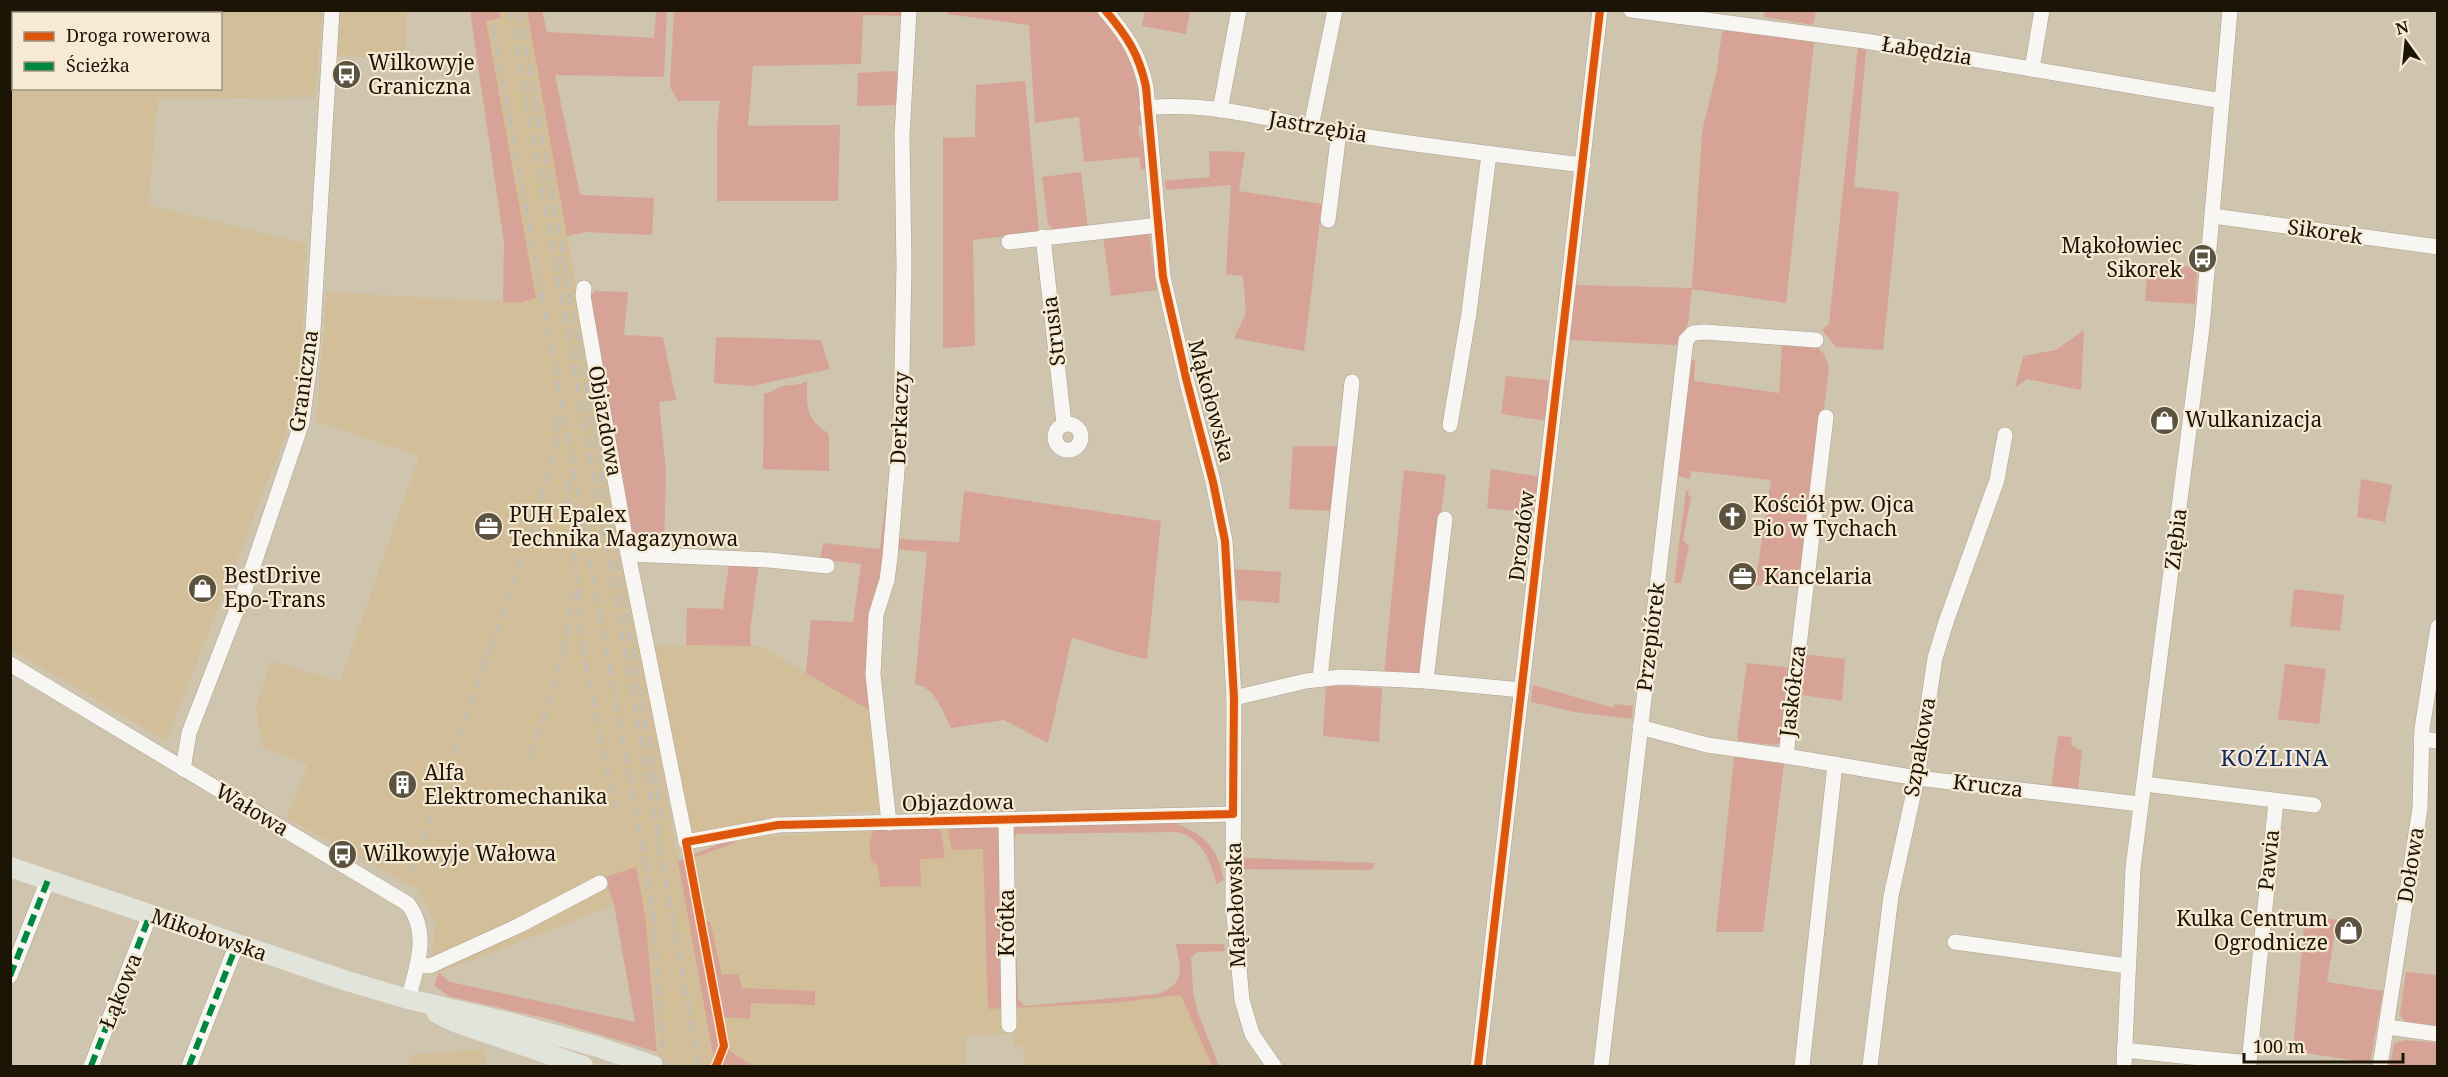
<svg xmlns="http://www.w3.org/2000/svg" width="2448" height="1077" viewBox="0 0 2448 1077" font-family="'Noto Serif',serif">
  <rect width="100%" height="100%" fill="#cfc4ad"/>
  <g fill="#d2bf9a" fill-rule="evenodd">
    <path d="M11 10 322 11 315 97 158 99 148 205 306 244 302 345 290 424 166 741 11 649ZM14 14H220V88H14Z"/>
    <polygon points="340,11 407,11 405,59 337,56"/>
    <polygon points="499,11 527,11 715,1066 657,1066 658,1045 646,921 605,877 614,905 439,973 430,966 436,923 418,889 286,818 308,765 262,747 256,708 271,661 340,682 419,456 316,421 327,292 519,303 536,298 486,21 500,18"/>
    <polygon points="652,645 760,646 872,712 879,810 770,818 689,835"/>
    <polygon points="993,826 1005,1033 965,1037 965,1066 753,1066 730,1051 710,921 706,923 693,858 735,843 734,838 934,827"/>
    <polygon points="1181,995 1212,1066 1024,1066 1023,1046 1014,1046 1012,1008 1112,1003"/>
    <polygon points="484,1049 486,1066 408,1066 410,1055"/>
  </g>
  <g fill="#d7a396">
    <path d="M947 10 1096 11C1132 51 1137 72 1144 125L1138 126 1140 139H1145L1148 167 1141 170 1139 157 1084 162 1079 117 1035 123 1029 25 947 14Z"/>
    <polygon points="470,11 499,11 501,18 486,21 536,298 519,303 503,302 504,242"/>
    <polygon points="527,11 542,11 547,32 654,38 656,11 667,11 664,77 555,75 580,195 654,198 652,235 586,232 567,236"/>
    <polygon points="674,11 905,11 905,16 863,15 861,64 753,66 748,126 840,125 838,201 717,201 717,126 720,101 678,101 670,87"/>
    <polygon points="1145,11 1190,11 1186,34 1142,26"/>
    <polygon points="1765,11 1765,10 1816,11 1813,25 1764,17"/>
    <polygon points="1731,28 1809,37 1814,42 1786,303 1692,289 1688,323 1676,345 1569,340 1575,285 1692,288 1702,132 1716,75 1722,32"/>
    <polygon points="1858,47 1866,51 1854,187 1899,192 1883,350 1836,347 1822,330 1829,324"/>
    <polygon points="895,71 899,75 901,105 857,106 858,73"/>
    <polygon points="1025,81 1039,232 973,240 975,346 943,348 943,138 975,137 976,85"/>
    <polygon points="1209,151 1245,152 1239,191 1322,204 1304,351 1234,338 1246,313 1243,276 1226,274 1231,185 1166,190 1164,181 1210,177"/>
    <polygon points="1081,172 1088,228 1054,231 1048,224 1042,177"/>
    <polygon points="1149,232 1157,290 1111,296 1103,236"/>
    <polygon points="2148,264 2197,267 2195,304 2145,301"/>
    <polygon points="596,291 628,292 624,335 663,337 676,400 659,402 666,472 664,550 634,549 588,298"/>
    <polygon points="2084,330 2081,390 2027,379 2015,388 2023,356 2056,350"/>
    <polygon points="716,337 821,340 830,369 752,386 714,383"/>
    <polygon points="1782,345 1818,348 1824,354 1829,367 1809,537 1801,588 1755,585 1771,480 1691,471 1690,479 1677,476 1687,359 1695,360 1694,381 1779,393"/>
    <polygon points="1506,376 1553,381 1548,421 1501,414"/>
    <path d="M807 381C807 408 805 418 829 434V471L763 469 764 393C771 393 772 391 778 388 787 383 798 387 807 381Z"/>
    <polygon points="1293,446 1339,446 1334,511 1289,509"/>
    <polygon points="1491,469 1541,477 1538,514 1487,508"/>
    <polygon points="1404,470 1446,475 1420,676 1384,674"/>
    <polygon points="2361,479 2392,485 2385,522 2357,517"/>
    <polygon points="1689,490 1688,496 1691,496 1683,540 1689,546 1681,583 1674,583 1686,491"/>
    <path d="M964 491 1161 521 1147 659C1122 655 1097 644 1072 638L1048 743 1004 720 951 728C942 710 936 688 915 684L927 552 896 549 897 539 959 542Z"/>
    <polygon points="886,499 892,499 872,712 806,673 811,620 853,622 861,564 820,559 823,543 880,549"/>
    <polygon points="729,563 759,564 750,630 751,646 686,645 687,608 723,609"/>
    <polygon points="1234,569 1281,572 1279,603 1238,600"/>
    <polygon points="2294,589 2344,595 2340,631 2290,626"/>
    <polygon points="1802,654 1845,659 1842,701 1797,694"/>
    <polygon points="1747,663 1793,668 1781,743 1775,745 1739,741 1737,737"/>
    <polygon points="2285,664 2326,669 2319,724 2278,719"/>
    <polygon points="1326,685 1382,688 1379,742 1323,736"/>
    <polygon points="1533,685 1614,708 1615,704 1633,706 1632,719 1575,712 1531,702"/>
    <polygon points="2058,736 2072,737 2071,745 2082,751 2078,790 2051,787"/>
    <polygon points="1734,757 1784,764 1763,932 1716,932"/>
    <path d="M1173 822C1205 835 1217 846 1224 880L1216 884C1212 862 1201 837 1177 832L1016 834 1012 843 1018 999 1025 1006 1159 994C1187 981 1180 970 1176 944H1224L1225 951 1197 952 1191 958 1193 992 1198 1013 1219 1066H1212L1181 995 1112 1003 1012 1008 1011 833 1016 826Z"/>
    <polygon points="952,826 993,826 999,828 1004,1008 988,1009 983,849 952,850 948,831"/>
    <polygon points="934,827 941,831 945,858 920,859 921,886 880,887 878,866 872,862 869,846 873,830"/>
    <polygon points="734,838 735,843 693,858 706,922 710,921 722,975 738,974 742,988 815,991 815,1005 751,1003 750,1019 724,1017 730,1051 753,1066 715,1066 678,861"/>
    <polygon points="1243,858 1375,863 1371,870 1242,869"/>
    <polygon points="636,867 646,921 657,1052 549,1019 448,996 434,985 439,973 450,982 635,1022 614,905 605,877"/>
    <polygon points="2305,914 2337,920 2327,982 2383,991 2370,1063 2293,1051"/>
    <path d="M2406 972 2437 975V1027C2424 1026 2405 1028 2400 1014Z"/>
    <polygon points="2405,1040 2437,1043 2437,1066 2390,1066 2394,1043"/>
  </g>
  <g fill="none" stroke-linecap="round" stroke-linejoin="round">
    <defs>
      <g id="minor">
        <path d="M1105 10C1127 36 1139 54 1146 87L1163 277 1187 382 1213 482 1225 541 1234 698 1233 904 1242 1000 1252 1034 1274 1066"/>
        <polyline points="1631,10 1865,41 2222,101"/>
        <polyline points="2032,69 2042,10"/>
        <path d="M1147 108C1211 101 1275 121 1337 132 1419 146 1501 155 1583 165"/>
        <polyline points="1220,110 1239,10"/>
        <polyline points="1311,127 1335,10"/>
        <polyline points="2213,216 2438,247"/>
        <polyline points="1328,220 1339,132"/>
        <polyline points="1043,237 1064,424"/>
        <polyline points="1009,242 1159,225"/>
        <polyline points="584,288 583,296 628,554 686,842 778,825 1233,814"/>
        <polyline points="1826,417 1786,756 1917,778 2140,804"/>
        <circle cx="1068" cy="437" r="13"/>
        <polyline points="1450,425 1469,313 1489,154"/>
        <polyline points="628,554 769,560 827,566"/>
        <path d="M10 664 408 904C430 933 417 967 408 999"/>
        <polyline points="1320,678 1352,382"/>
        <polyline points="1426,681 1445,519"/>
        <polyline points="1234,698 1306,681 1341,677 1426,681 1522,690"/>
        <polyline points="1640,727 1707,745 1786,756"/>
        <polyline points="2421,739 2438,741"/>
        <polyline points="183,769 189,733 249,578 302,422 312,346 332,10"/>
        <polyline points="2144,784 2314,805"/>
        <polyline points="1006,820 1009,1025"/>
        <polyline points="889,823 873,675 876,615 887,580 890,557 901,422 904,265 902,135 909,10"/>
        <polyline points="1955,942 2127,966"/>
        <polyline points="417,965 430,966 518,926 600,883"/>
        <polyline points="10,976 48,880"/>
        <polyline points="2387,1027 2438,1034"/>
        <polyline points="2124,1050 2249,1063 2276,801"/>
        <polyline points="91,1066 150,915"/>
        <polyline points="189,1066 237,944"/>
        <polyline points="1478,1066 1600,10"/>
        <polyline points="1601,1066 1686,340 1693,333 1705,332 1816,340"/>
        <polyline points="1802,1066 1835,764"/>
        <polyline points="1870,1066 1891,896 1917,778 1935,658 1946,622 1997,480 2005,435"/>
        <polyline points="2124,1066 2133,868 2202,328 2230,10"/>
        <polyline points="2380,1066 2420,808 2422,729 2438,627"/>
      </g>
      <g id="major">
        <polyline points="10,867 347,981 408,999 508,1022 595,1046 654,1066"/>
        <polyline points="437,1013 455,1022 583,1066"/>
      </g>
    </defs>
    <use href="#minor" stroke="#aca390" stroke-width="16"/>
    <use href="#major" stroke="#e9e4da" stroke-width="20"/>
    <use href="#minor" stroke="#f8f6f3" stroke-width="15"/>
    <use href="#major" stroke="#e0e4da" stroke-width="18"/>
    <g stroke="#c1beb7" stroke-width="3" stroke-dasharray="12 6" stroke-linecap="butt">
      <polyline points="510,10 699,1066"/>
      <polyline points="519,10 664,826"/>
      <polyline points="493,26 648,876 653,910 664,1066"/>
      <polyline points="568,481 583,651 615,807"/>
      <path d="M530 757C549 703 568 651 571 594"/>
      <polyline points="411,874 539,509 556,441 556,409"/>
    </g>
    <g stroke="#00873e" stroke-width="6" stroke-dasharray="12 6" stroke-linecap="butt">
      <polyline points="10,976 48,880"/>
      <polyline points="91,1066 150,915"/>
      <polyline points="189,1066 237,944"/>
    </g>
    <defs>
      <g id="cycleway">
        <path d="M716 1066 724 1046 686 842 778 825 1233 814 1234 698 1225 541 1213 482 1187 382 1163 277 1146 87C1139 54 1127 36 1105 10"/>
        <polyline points="1478,1066 1600,10"/>
      </g>
    </defs>
    <use href="#cycleway" stroke="#f6ead5" stroke-width="11"/>
    <use href="#cycleway" stroke="#de560c" stroke-width="8"/>
  </g>
  <defs>
    <symbol id="bus-disc" viewBox="-11 -11 22 22"><circle r="9.5" fill="#5b5240" stroke="#f6ead5"/><path d="M-5-6H5V4H4V6H2V4H-2V6H-4V4H-5ZM-3.5-4V0h7V-4ZM-3.5 1.2v1.5H-2V1.2ZM2 1.2v1.5H3.5V1.2Z" fill="#fff"/></symbol>
    <symbol id="shop-disc" viewBox="-11 -11 22 22"><circle r="9.5" fill="#5b5240" stroke="#f6ead5"/><path d="M-5-2.5h2.3a2.7 3.5 0 0 1 5.4 0H5L5.5 6h-11ZM-1.5-2.5h3a1.5 2.3 0 0 0-3 0Z" fill="#fff"/></symbol>
    <symbol id="church-disc" viewBox="-11 -11 22 22"><circle r="9.5" fill="#5b5240" stroke="#f6ead5"/><path d="M-1.2-6h2.4v3.5h3.3v2.4h-3.3V6h-2.4V-.1h-3.3v-2.4h3.3Z" fill="#fff"/></symbol>
    <symbol id="office-disc" viewBox="-11 -11 22 22"><circle r="9.5" fill="#5b5240" stroke="#f6ead5"/><path d="M-6-3h4V-5.5h4V-3h4V5H-6ZM-1-4.5V-3h2v-1.5ZM-6 0V1H6V0Z" fill="#fff"/></symbol>
    <symbol id="building-disc" viewBox="-11 -11 22 22"><circle r="9.5" fill="#5b5240" stroke="#f6ead5"/><path d="M-4-6H4V6H1V3H-1V6H-4ZM-2.5-4.3h1.7v1.8h-1.7ZM.8-4.3h1.7v1.8H.8ZM-2.5-1h1.7V.8h-1.7ZM.8-1h1.7V.8H.8Z" fill="#fff"/></symbol>
  </defs>
  <g fill-rule="evenodd">
    <use href="#bus-disc" x="330" y="58" width="33" height="33"/>
    <use href="#bus-disc" x="2186" y="242" width="33" height="33"/>
    <use href="#shop-disc" x="2148" y="404" width="33" height="33"/>
    <use href="#church-disc" x="1716" y="500" width="33" height="33"/>
    <use href="#office-disc" x="472" y="510" width="33" height="33"/>
    <use href="#office-disc" x="1726" y="560" width="33" height="33"/>
    <use href="#shop-disc" x="186" y="572" width="33" height="33"/>
    <use href="#building-disc" x="386" y="768" width="33" height="33"/>
    <use href="#bus-disc" x="326" y="838" width="33" height="33"/>
    <use href="#shop-disc" x="2332" y="914" width="33" height="33"/>
  </g>
  <g text-anchor="middle" stroke-width="4.5" stroke-linejoin="round" paint-order="stroke">
    <g font-size="21" fill="#1c1405" stroke="#f6ead5">
      <text transform="translate(1927 51) rotate(9)" y="7">Łabędzia</text>
      <text transform="translate(1318 127) rotate(10)" y="7">Jastrzębia</text>
      <text transform="translate(2325 232) rotate(8)" y="7">Sikorek</text>
      <text transform="translate(1054 331) rotate(-97)" y="7">Strusia</text>
      <text transform="translate(304 381) rotate(-82)" y="7">Graniczna</text>
      <text transform="translate(1211 401) rotate(75)" y="7">Mąkołowska</text>
      <text transform="translate(900 418) rotate(-88)" y="7">Derkaczy</text>
      <text transform="translate(605 421) rotate(80)" y="7">Objazdowa</text>
      <text transform="translate(1522 536) rotate(-83)" y="7">Drozdów</text>
      <text transform="translate(2176 539) rotate(-83)" y="7">Ziębia</text>
      <text transform="translate(1651 637) rotate(-83)" y="7">Przepiórek</text>
      <text transform="translate(1793 691) rotate(-83)" y="7">Jaskółcza</text>
      <text transform="translate(1920 747) rotate(-80)" y="7">Szpakowa</text>
      <text transform="translate(1988 786) rotate(7)" y="7">Krucza</text>
      <text transform="translate(958 803) rotate(-1)" y="7">Objazdowa</text>
      <text transform="translate(252 810) rotate(31)" y="7">Wałowa</text>
      <text transform="translate(2269 860) rotate(-84)" y="7">Pawia</text>
      <text transform="translate(2411 865) rotate(-81)" y="7">Dołowa</text>
      <text transform="translate(1236 905) rotate(-92)" y="7">Mąkołowska</text>
      <text transform="translate(1007 923) rotate(-90)" y="7">Krótka</text>
      <text transform="translate(209 935) rotate(19)" y="7">Mikołowska</text>
      <text transform="translate(121 991) rotate(-68)" y="7">Łąkowa</text>
    </g>
    <g font-size="21" fill="#1c1405" stroke="#f6ead5" text-anchor="start">
      <text x="368" y="70">Wilkowyje<tspan x="368" dy="24">Graniczna</tspan></text>
      <text x="2182" y="253" text-anchor="end">Mąkołowiec<tspan x="2182" dy="24">Sikorek</tspan></text>
      <text x="2185" y="427">Wulkanizacja</text>
      <text x="1753" y="512">Kościół pw. Ojca<tspan x="1753" dy="24">Pio w Tychach</tspan></text>
      <text x="509" y="522">PUH Epalex<tspan x="509" dy="24">Technika Magazynowa</tspan></text>
      <text x="224" y="583">BestDrive<tspan x="224" dy="24">Epo-Trans</tspan></text>
      <text x="1764" y="584">Kancelaria</text>
      <text x="424" y="780">Alfa<tspan x="424" dy="24">Elektromechanika</tspan></text>
      <text x="363" y="861">Wilkowyje Wałowa</text>
      <text x="2328" y="926" text-anchor="end">Kulka Centrum<tspan x="2328" dy="24">Ogrodnicze</tspan></text>
    </g>
    <g font-size="22" letter-spacing="1.5" fill="#122a60" stroke="#f6ead5">
      <text x="2275" y="766">KOŹLINA</text>
    </g>
  </g>
  <rect width="2448" height="1077" fill="none" stroke="#1c1405" stroke-width="24"/>
  <rect x="12" y="12" width="210" height="78" fill="#f6ead5" stroke="#9f9482" stroke-width="1.5"/>
  <rect x="24" y="32" width="30" height="9" fill="#de560c" stroke="#9f9482" stroke-width="1.5"/>
  <text x="66" y="42" font-size="18" fill="#1c1405">Droga rowerowa</text>
  <rect x="24" y="62" width="30" height="9" fill="#00873e" stroke="#9f9482" stroke-width="1.5"/>
  <text x="66" y="72" font-size="18" fill="#1c1405">Ścieżka</text>
  <g transform="translate(2406 42) rotate(345)" stroke="#f6ead5" stroke-width="4.5" paint-order="stroke">
  <path d="M0-4.5L10 22L0 15L-10 22Z" fill="#1c1405"/>
  <text y="-9" font-size="16" font-weight="bold" text-anchor="middle" fill="#1c1405">N</text>
  </g>
  <path d="M2244 1053v9h159v-9" fill="none" stroke="#1c1405" stroke-width="3"/>
  <text x="2253" y="1053" font-size="18" fill="#1c1405" stroke="#f6ead5" stroke-width="4.5" paint-order="stroke">100 m</text>
</svg>
